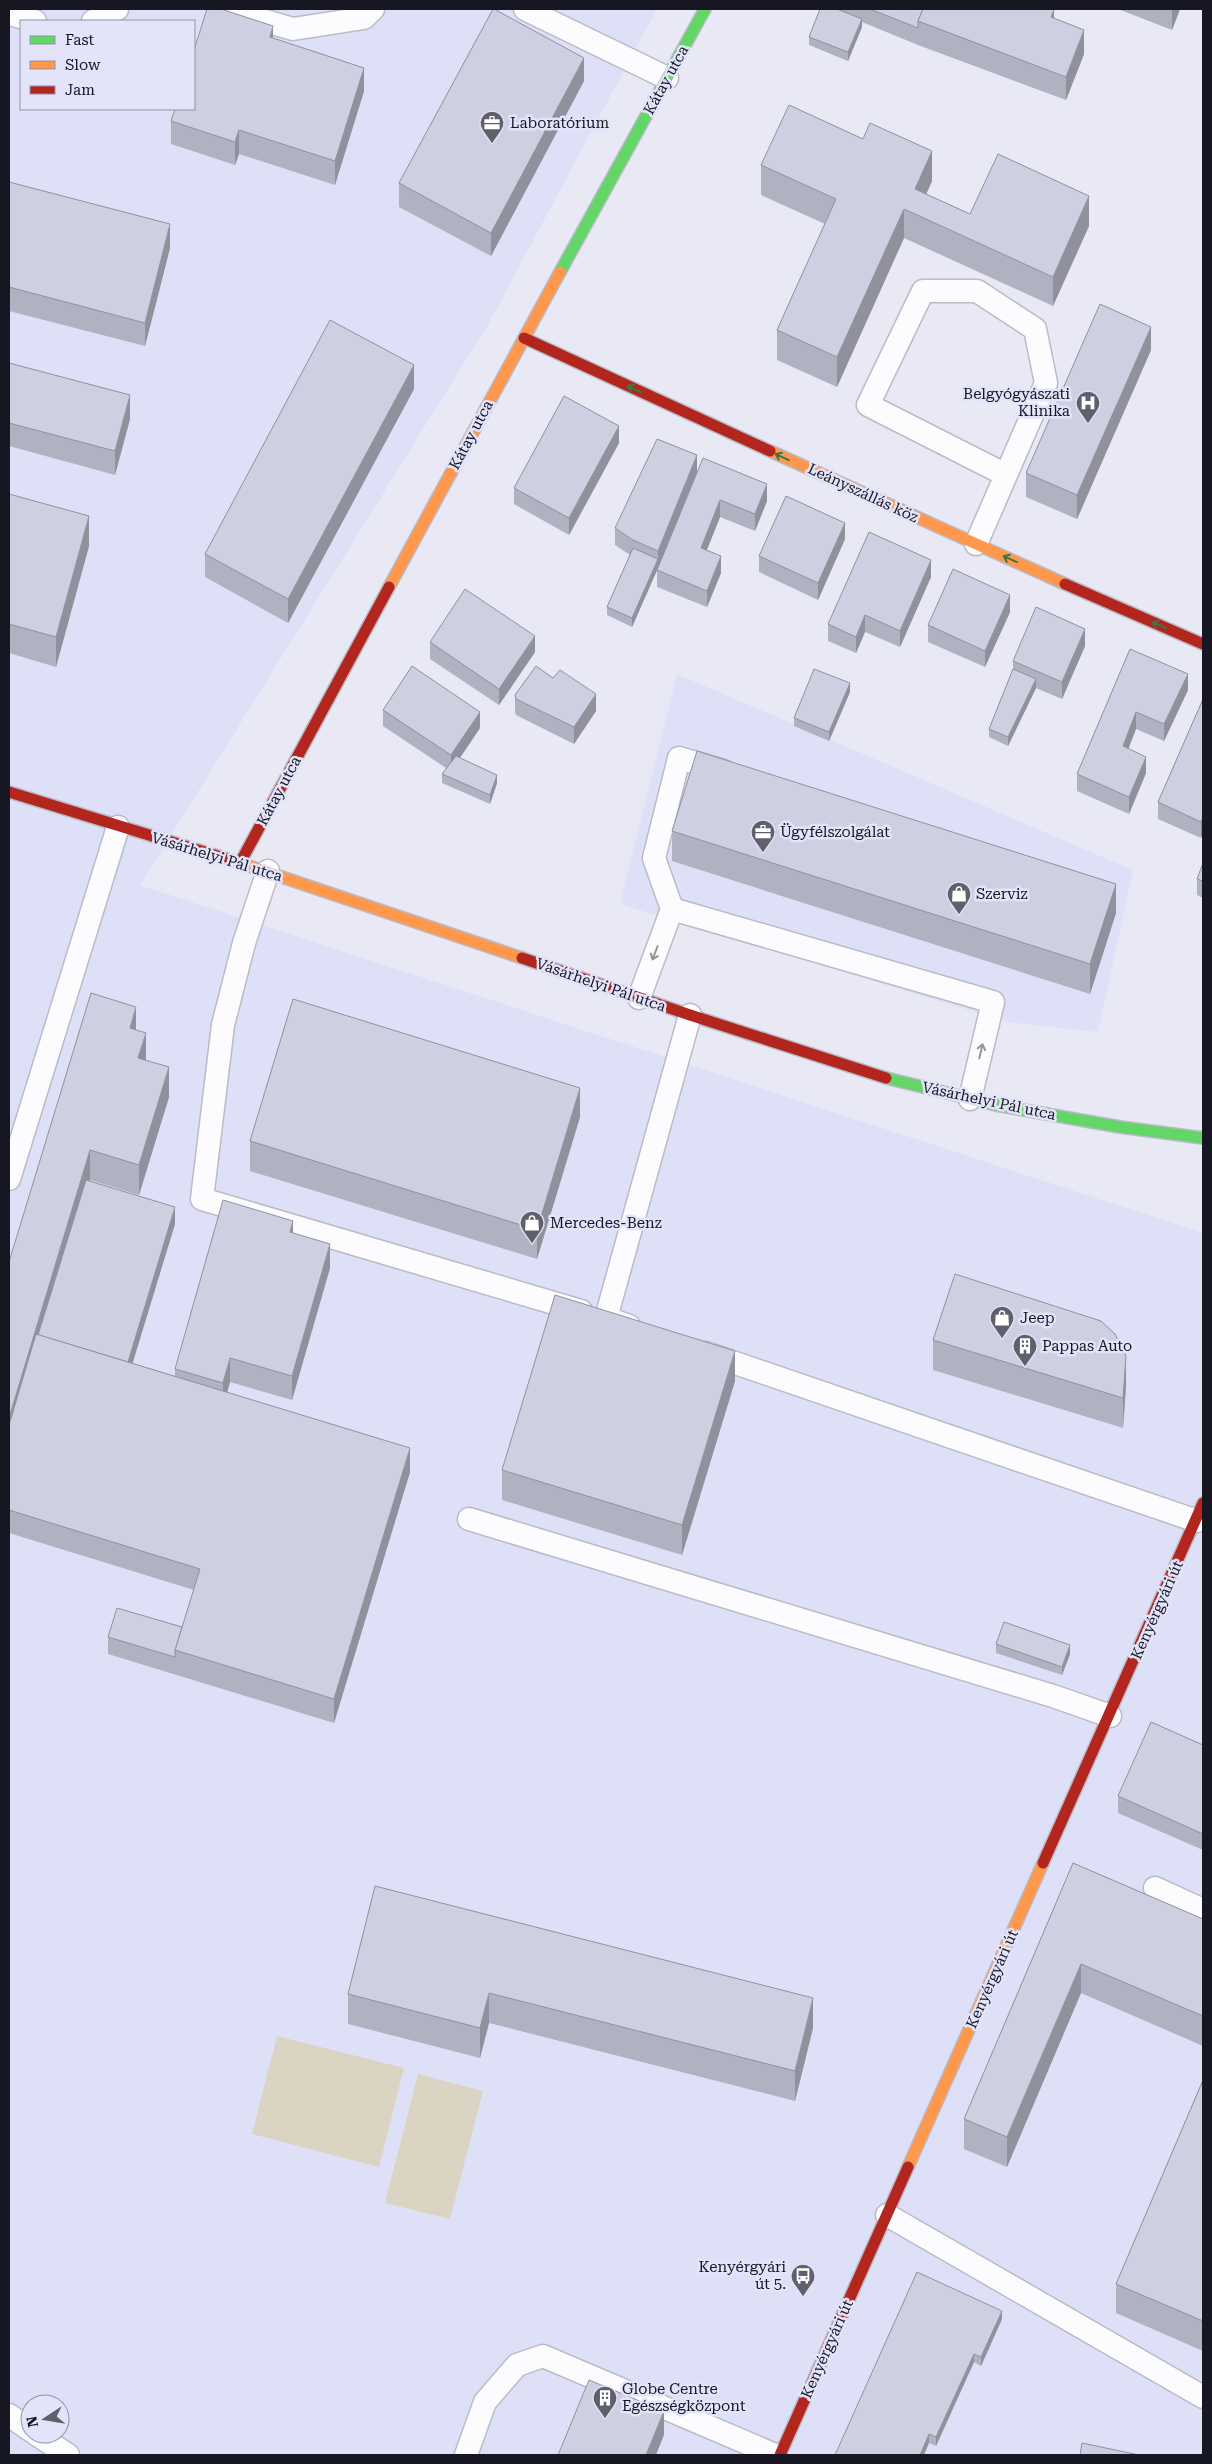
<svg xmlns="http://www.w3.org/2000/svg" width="1212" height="2464" viewBox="0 0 1212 2464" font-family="'Roboto Serif',serif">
  <rect width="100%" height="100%" fill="#e8e9f5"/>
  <g fill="#dee0f8" fill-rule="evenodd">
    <path d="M9 9H657L489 323 140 885 1203 1233V2455H9ZM21 21H194V109H21ZM30 2404H60V2434H30Z"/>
    <polygon points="677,674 1133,870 1098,1032 1008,1022 620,904"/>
  </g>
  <g fill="#dbd4c3">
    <polygon points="277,2036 404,2068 379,2167 252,2134"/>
    <polygon points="418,2074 483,2091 450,2219 385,2203"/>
  </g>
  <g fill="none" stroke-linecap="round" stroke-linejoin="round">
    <defs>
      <g id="lane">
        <polyline points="224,9 293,29 364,18 373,9"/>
        <polyline points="525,9 667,78"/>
        <polyline points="9,14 35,21"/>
        <polyline points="93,21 117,9"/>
        <polyline points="976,544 1046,383 1035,329 977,291 923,291 868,405 1006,475"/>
        <polyline points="268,871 244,943 223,1025 202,1199 581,1311"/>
        <polyline points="672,909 993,1002 970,1099"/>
        <polyline points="639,998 672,909 654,858 679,758 724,771"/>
        <polyline points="9,1179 118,827"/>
        <polyline points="629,1326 606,1318 690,1015"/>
        <polyline points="706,1353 1197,1521"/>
        <polyline points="469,1519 1053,1696 1110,1716"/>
        <polyline points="1155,1888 1203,1910"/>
        <polyline points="887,2215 1203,2397"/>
        <polyline points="9,2415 30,2430"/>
        <polyline points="36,2434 68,2455"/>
        <polyline points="466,2455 485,2402 517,2365 543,2356 775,2455"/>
      </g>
      <g id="fast">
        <polyline points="560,272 705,9"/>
        <polyline points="886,1078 996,1105 1120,1127 1203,1138"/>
      </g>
      <g id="slow">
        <polyline points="770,451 1065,584"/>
        <polyline points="389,587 560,272"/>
        <polyline points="237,862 522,958"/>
        <polyline points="908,2167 1043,1863"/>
      </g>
      <g id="jam">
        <polyline points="524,338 770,451"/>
        <polyline points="1065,584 1203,644"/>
        <polyline points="9,792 237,862"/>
        <polyline points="240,863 389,587"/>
        <polyline points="522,958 690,1015 886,1078"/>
        <polyline points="1043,1863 1203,1503"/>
        <polyline points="780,2455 908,2167"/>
      </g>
    </defs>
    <use href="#lane" stroke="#babbc7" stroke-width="25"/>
    <use href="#fast" stroke="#babbc7" stroke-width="14"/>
    <use href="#slow" stroke="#babbc7" stroke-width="14"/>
    <use href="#jam" stroke="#babbc7" stroke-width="14"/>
    <use href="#lane" stroke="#fcfcfe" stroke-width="22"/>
    <use href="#fast" stroke="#63d668" stroke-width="11"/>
    <use href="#slow" stroke="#ff974d" stroke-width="11"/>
    <use href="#jam" stroke="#b3261e" stroke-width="11"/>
  </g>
  <g fill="#b1b2c1">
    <polygon points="820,9 1052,9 1054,19 1084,54 1066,100 918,45 862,22 862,27 848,61 809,45 809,37"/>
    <polygon points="1118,9 1180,9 1172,30"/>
    <polygon points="273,38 364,91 335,185 239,154 235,165 171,144 171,121"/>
    <polygon points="584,81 491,256 399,207 399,183"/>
    <polygon points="761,165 932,181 926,194 970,214 1089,226 1053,306 904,238 837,387 777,360 777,330 825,224 761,195"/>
    <polygon points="9,182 170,248 145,346 9,311"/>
    <polygon points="1151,350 1077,519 1026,497 1026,473"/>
    <polygon points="9,363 130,419 115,475 9,446"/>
    <polygon points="414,389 288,623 205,577 205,554"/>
    <polygon points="619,443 569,535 514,504 514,488"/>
    <polygon points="697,472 658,568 632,627 607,615 607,607 630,555 615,545 615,528 697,472 767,501 755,531 720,517 706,551 721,573 707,607 657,587 657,570"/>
    <polygon points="9,494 89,546 56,667 9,653"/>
    <polygon points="845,539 818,600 759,572 759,556"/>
    <polygon points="931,577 900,647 865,632 856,653 828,641 828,624"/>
    <polygon points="1010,612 985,667 928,642 928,625"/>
    <polygon points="430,642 535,652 499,705 430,659"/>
    <polygon points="1085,646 1062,699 1036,688 1008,746 989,737 989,729 1013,669 1013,661"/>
    <polygon points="1130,649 1188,690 1164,741 1136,729 1128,748 1146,773 1129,814 1077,791 1077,774"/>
    <polygon points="553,678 596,711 574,744 516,715 515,712 515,695"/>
    <polygon points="850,692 829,741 794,726 794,718"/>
    <polygon points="1203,699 1201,838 1158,819 1158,802"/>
    <polygon points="383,710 480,728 460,758 497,783 490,804 442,783 442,774 446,768 383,726"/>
    <polygon points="672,831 1116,913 1090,994 672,861"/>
    <polygon points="1203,863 1203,898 1197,895 1197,879"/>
    <polygon points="136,1030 146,1060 169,1097 139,1195 90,1180 90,1181 175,1224 132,1363 175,1376 175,1369 293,1233 330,1268 292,1400 230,1382 227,1393 410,1472 334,1723 108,1654 108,1637 182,1627 194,1590 9,1533 9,1262"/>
    <polygon points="580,1117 537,1259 250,1171 250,1141"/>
    <polygon points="933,1340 1126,1386 1123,1428 933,1370"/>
    <polygon points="735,1381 682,1555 502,1500 502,1470"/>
    <polygon points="996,1644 1070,1654 1062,1675 996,1653"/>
    <polygon points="1203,1745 1203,1850 1118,1813 1118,1796"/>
    <polygon points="1073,1863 1203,1919 1203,2046 1081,1993 1007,2167 964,2149 964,2119"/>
    <polygon points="375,1886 813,2028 795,2101 489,2023 480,2058 348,2024 348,1994"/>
    <polygon points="1203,2080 1203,2351 1116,2313 1116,2284"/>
    <polygon points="1002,2319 981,2366 974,2362 936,2446 929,2443 835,2455"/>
  </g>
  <g fill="#90919d">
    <polygon points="1172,9 1180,9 1172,30"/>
    <polygon points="1054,10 1054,33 1051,17"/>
    <polygon points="862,19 862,27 848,61 848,52"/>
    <polygon points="273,26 273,49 270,37"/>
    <polygon points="1084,30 1084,54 1066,100 1066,77"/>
    <polygon points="10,31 10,61 9,66 9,37"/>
    <polygon points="584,58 584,81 491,256 491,233"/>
    <polygon points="364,68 364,91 335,185 335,161"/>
    <polygon points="239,130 239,154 235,165 235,142"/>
    <polygon points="932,151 932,181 917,215 915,189"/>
    <polygon points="1089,196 1089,226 1053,306 1053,277"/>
    <polygon points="904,209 904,238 837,387 837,357"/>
    <polygon points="170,224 170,248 145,346 145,323"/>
    <polygon points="1151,327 1151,350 1077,519 1077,495"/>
    <polygon points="414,365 414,389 288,623 288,599"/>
    <polygon points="130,395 130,419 115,475 115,451"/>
    <polygon points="619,426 619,443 569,535 569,518"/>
    <polygon points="697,455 697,472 658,568 658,551"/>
    <polygon points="767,484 767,501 755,531 755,514"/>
    <polygon points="720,500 720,517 701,565 701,548"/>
    <polygon points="89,516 89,546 56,667 56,637"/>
    <polygon points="845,523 845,539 818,600 818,583"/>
    <polygon points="721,556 721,573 707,607 707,591"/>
    <polygon points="658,559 658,568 632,627 632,618"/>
    <polygon points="931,560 931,577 900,647 900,631"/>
    <polygon points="1010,595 1010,612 985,667 985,651"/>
    <polygon points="865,615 865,632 856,653 856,637"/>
    <polygon points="1085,629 1085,646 1062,699 1062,682"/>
    <polygon points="535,636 535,652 499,705 499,689"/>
    <polygon points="1188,674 1188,690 1164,741 1164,724"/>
    <polygon points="1036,679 1036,688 1008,746 1008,737"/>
    <polygon points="850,683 850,692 829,741 829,732"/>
    <polygon points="596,694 596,711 574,744 574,727"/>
    <polygon points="480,712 480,728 451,771 451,755"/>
    <polygon points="1136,712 1136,729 1123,763 1123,746"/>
    <polygon points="1146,757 1146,773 1129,814 1129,797"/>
    <polygon points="497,775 497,783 490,804 490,795"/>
    <polygon points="1203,817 1203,833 1201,838 1201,822"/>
    <polygon points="1116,884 1116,913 1090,994 1090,964"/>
    <polygon points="136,1007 136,1037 130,1028"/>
    <polygon points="146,1033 146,1062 138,1058"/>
    <polygon points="169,1067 169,1097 139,1195 139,1165"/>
    <polygon points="580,1088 580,1117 537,1259 537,1230"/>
    <polygon points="90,1150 90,1180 9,1448 9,1418"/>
    <polygon points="175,1207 175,1224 126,1385 126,1368"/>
    <polygon points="293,1221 293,1245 290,1232"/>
    <polygon points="330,1244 330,1268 292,1400 292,1376"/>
    <polygon points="735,1351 735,1381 682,1555 682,1525"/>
    <polygon points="1126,1356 1126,1386 1123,1428 1123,1398"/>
    <polygon points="230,1358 230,1382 223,1407 223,1383"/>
    <polygon points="410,1448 410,1472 334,1723 334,1699"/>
    <polygon points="1070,1645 1070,1654 1062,1675 1062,1667"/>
    <polygon points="1081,1964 1081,1993 1007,2167 1007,2137"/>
    <polygon points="489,1993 489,2023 480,2058 480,2028"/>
    <polygon points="813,1998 813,2028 795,2101 795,2071"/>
    <polygon points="1002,2311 1002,2319 981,2366 981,2357"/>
    <polygon points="974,2354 974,2362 936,2446 936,2437"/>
    <polygon points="664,2411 664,2435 656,2455 646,2455"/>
    <polygon points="929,2434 929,2443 924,2455 920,2455"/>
  </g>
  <g fill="#cecfe0" stroke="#90919d">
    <polygon points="207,9 221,9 273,26 270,37 364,68 335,161 239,130 235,142 171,121 175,109 194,109 194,50"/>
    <polygon points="493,9 494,9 584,58 491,233 399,183"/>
    <polygon points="820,9 837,9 862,19 848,52 809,37"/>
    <polygon points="870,9 923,9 918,21 918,28"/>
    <polygon points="923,9 1052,9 1054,10 1051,17 1084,30 1066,77 918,21"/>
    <polygon points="789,105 863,139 870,123 932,151 915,189 970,214 998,154 1089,196 1053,277 904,209 837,357 777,330 836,199 761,165"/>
    <polygon points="9,182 170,224 145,323 9,287"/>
    <polygon points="1100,304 1151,327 1077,495 1026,473"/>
    <polygon points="330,320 414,365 288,599 205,554"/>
    <polygon points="9,363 130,395 115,451 9,423"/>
    <polygon points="564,396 619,426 569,518 514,488"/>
    <polygon points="657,439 697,455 658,551 633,540 615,528"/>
    <polygon points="703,458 767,484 755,514 720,500 701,548 721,556 707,591 657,570"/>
    <polygon points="9,494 89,516 56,637 9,624"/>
    <polygon points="786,496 845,523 818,583 759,556"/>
    <polygon points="869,532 931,560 900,631 865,615 856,637 828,624"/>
    <polygon points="633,548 658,559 632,618 607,607"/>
    <polygon points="953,569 1010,595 985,651 928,625"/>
    <polygon points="465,589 535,636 499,689 430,642"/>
    <polygon points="1036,607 1085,629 1062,682 1013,661"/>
    <polygon points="1130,649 1188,674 1164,724 1136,712 1123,746 1146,757 1129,797 1077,774"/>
    <polygon points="412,666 480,712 451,755 383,710"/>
    <polygon points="536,666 553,678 560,670 596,694 574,727 516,699 515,695"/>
    <polygon points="814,669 850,683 829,732 794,718"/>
    <polygon points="1013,669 1036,679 1008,737 989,729"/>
    <polygon points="1203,699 1203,817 1201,822 1158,802"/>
    <polygon points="697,751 1116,884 1090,964 672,831"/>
    <polygon points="456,756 497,775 490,795 442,774"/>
    <polygon points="1203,863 1203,881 1197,879"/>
    <polygon points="91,993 136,1007 130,1028 146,1033 138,1058 169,1067 139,1165 90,1150 9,1418 9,1262"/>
    <polygon points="293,999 580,1088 537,1230 250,1141"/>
    <polygon points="86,1180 175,1207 128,1362 38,1335"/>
    <polygon points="223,1200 293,1221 290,1232 330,1244 292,1376 230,1358 223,1383 175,1369"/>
    <polygon points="955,1274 1101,1321 1115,1334 1126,1356 1123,1398 933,1340"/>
    <polygon points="555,1295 735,1351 682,1525 502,1470"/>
    <polygon points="36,1334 410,1448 334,1699 175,1650 200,1569 9,1510 9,1425"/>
    <polygon points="117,1608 182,1627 175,1650 175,1657 108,1637"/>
    <polygon points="1004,1622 1070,1645 1062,1667 996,1644"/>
    <polygon points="1151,1722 1203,1745 1203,1834 1118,1796"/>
    <polygon points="1073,1863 1203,1919 1203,2016 1081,1964 1007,2137 964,2119"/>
    <polygon points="375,1886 813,1998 795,2071 489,1993 480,2028 348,1994"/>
    <polygon points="1203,2080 1203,2321 1116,2284"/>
    <polygon points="917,2272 1002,2311 981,2357 974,2354 936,2437 929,2434 920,2455 835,2455"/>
    <polygon points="589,2380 664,2411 646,2455 558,2455"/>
    <polygon points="1082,2443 1139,2455 1080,2455"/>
  </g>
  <defs><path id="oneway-shaft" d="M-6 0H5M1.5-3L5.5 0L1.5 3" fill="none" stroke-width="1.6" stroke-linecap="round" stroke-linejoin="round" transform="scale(1.25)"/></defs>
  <g stroke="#3c7646">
    <use href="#oneway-shaft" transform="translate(634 389) rotate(-155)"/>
    <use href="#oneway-shaft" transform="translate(782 457) rotate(-155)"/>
    <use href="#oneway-shaft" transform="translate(1010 559) rotate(-156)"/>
    <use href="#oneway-shaft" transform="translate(1159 625) rotate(-156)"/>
  </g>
  <g stroke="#94959b">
    <use href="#oneway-shaft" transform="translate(655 953) rotate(111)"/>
    <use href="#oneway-shaft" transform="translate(981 1051) rotate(-77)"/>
  </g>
  <defs>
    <symbol id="office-pin" viewBox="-11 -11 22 30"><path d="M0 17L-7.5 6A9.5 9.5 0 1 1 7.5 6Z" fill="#60606c" stroke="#e3e4fa"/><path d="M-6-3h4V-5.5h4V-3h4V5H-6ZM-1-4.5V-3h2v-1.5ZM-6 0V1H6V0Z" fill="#fff"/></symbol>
    <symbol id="hospital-pin" viewBox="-11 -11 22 30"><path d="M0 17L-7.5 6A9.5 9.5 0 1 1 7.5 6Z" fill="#60606c" stroke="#e3e4fa"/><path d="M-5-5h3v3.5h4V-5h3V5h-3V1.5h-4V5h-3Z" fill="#fff"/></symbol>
    <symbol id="shop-pin" viewBox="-11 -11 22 30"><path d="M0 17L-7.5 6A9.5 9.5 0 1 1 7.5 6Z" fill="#60606c" stroke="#e3e4fa"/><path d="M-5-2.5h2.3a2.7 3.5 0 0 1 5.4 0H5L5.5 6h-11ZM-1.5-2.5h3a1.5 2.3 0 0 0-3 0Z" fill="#fff"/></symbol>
    <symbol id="building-pin" viewBox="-11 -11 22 30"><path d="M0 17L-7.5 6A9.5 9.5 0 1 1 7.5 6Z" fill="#60606c" stroke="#e3e4fa"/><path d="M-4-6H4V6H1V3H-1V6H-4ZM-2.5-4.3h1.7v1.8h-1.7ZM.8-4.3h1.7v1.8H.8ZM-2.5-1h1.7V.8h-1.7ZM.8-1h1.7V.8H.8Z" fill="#fff"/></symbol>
    <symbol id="bus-pin" viewBox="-11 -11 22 30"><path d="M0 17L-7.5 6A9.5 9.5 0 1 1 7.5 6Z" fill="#60606c" stroke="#e3e4fa"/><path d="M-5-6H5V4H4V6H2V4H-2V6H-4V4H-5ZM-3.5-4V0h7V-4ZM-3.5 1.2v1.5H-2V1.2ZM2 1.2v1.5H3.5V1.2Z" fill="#fff"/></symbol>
  </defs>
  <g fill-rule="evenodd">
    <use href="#office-pin" x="478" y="109" width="28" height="38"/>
    <use href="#hospital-pin" x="1074" y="389" width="28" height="38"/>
    <use href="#office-pin" x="749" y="818" width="28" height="38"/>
    <use href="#shop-pin" x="945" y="880" width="28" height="38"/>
    <use href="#shop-pin" x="518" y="1209" width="28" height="38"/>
    <use href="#shop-pin" x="988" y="1304" width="28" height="38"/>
    <use href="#building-pin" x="1011" y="1332" width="28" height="38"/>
    <use href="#bus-pin" x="789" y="2262" width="28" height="38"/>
    <use href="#building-pin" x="591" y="2384" width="28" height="38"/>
  </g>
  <g text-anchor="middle" stroke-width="5" stroke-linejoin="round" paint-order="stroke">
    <g font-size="15" fill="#161723" stroke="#e3e4fa">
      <text transform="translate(666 80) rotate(-61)" y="5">Kátay utca</text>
      <text transform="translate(471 435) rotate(-62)" y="5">Kátay utca</text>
      <text transform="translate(863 493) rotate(25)" y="5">Leányszállás köz</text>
      <text transform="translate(279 791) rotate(-62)" y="5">Kátay utca</text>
      <text transform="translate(217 857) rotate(17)" y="5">Vásárhelyi Pál utca</text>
      <text transform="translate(601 985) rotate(19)" y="5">Vásárhelyi Pál utca</text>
      <text transform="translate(989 1101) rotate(12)" y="5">Vásárhelyi Pál utca</text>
      <text transform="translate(1157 1610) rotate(-66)" y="5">Kenyérgyári út</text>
      <text transform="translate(992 1979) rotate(-66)" y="5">Kenyérgyári út</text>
      <text transform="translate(827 2349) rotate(-66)" y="5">Kenyérgyári út</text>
    </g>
    <g font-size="15" fill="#161723" stroke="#e3e4fa" text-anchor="start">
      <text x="510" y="128">Laboratórium</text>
      <text x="1070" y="399" text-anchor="end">Belgyógyászati<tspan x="1070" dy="17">Klinika</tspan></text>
      <text x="780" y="837">Ügyfélszolgálat</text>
      <text x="976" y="899">Szerviz</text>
      <text x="550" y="1228">Mercedes-Benz</text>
      <text x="1020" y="1323">Jeep</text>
      <text x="1042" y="1351">Pappas Auto</text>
      <text x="786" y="2272" text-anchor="end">Kenyérgyári<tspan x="786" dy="17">út 5.</tspan></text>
      <text x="622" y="2394">Globe Centre<tspan x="622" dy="17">Egészségközpont</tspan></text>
    </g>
  </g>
  <rect width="1212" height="2464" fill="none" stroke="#161723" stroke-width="20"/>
  <rect x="20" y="20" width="175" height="90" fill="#e3e4fa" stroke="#9192a4"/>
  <rect x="30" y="36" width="25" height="8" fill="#63d668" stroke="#9192a4"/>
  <text x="65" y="45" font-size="15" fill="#161723">Fast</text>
  <rect x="30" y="61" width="25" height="8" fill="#ff974d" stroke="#9192a4"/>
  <text x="65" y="70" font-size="15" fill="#161723">Slow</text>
  <rect x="30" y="86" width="25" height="8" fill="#b3261e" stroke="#9192a4"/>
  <text x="65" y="95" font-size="15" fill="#161723">Jam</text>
  <g transform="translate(45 2419) rotate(258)"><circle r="24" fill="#e3e4fa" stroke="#9192a4"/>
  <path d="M0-4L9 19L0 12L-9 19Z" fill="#60606c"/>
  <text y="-8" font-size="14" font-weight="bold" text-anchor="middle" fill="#161723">N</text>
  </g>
</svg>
